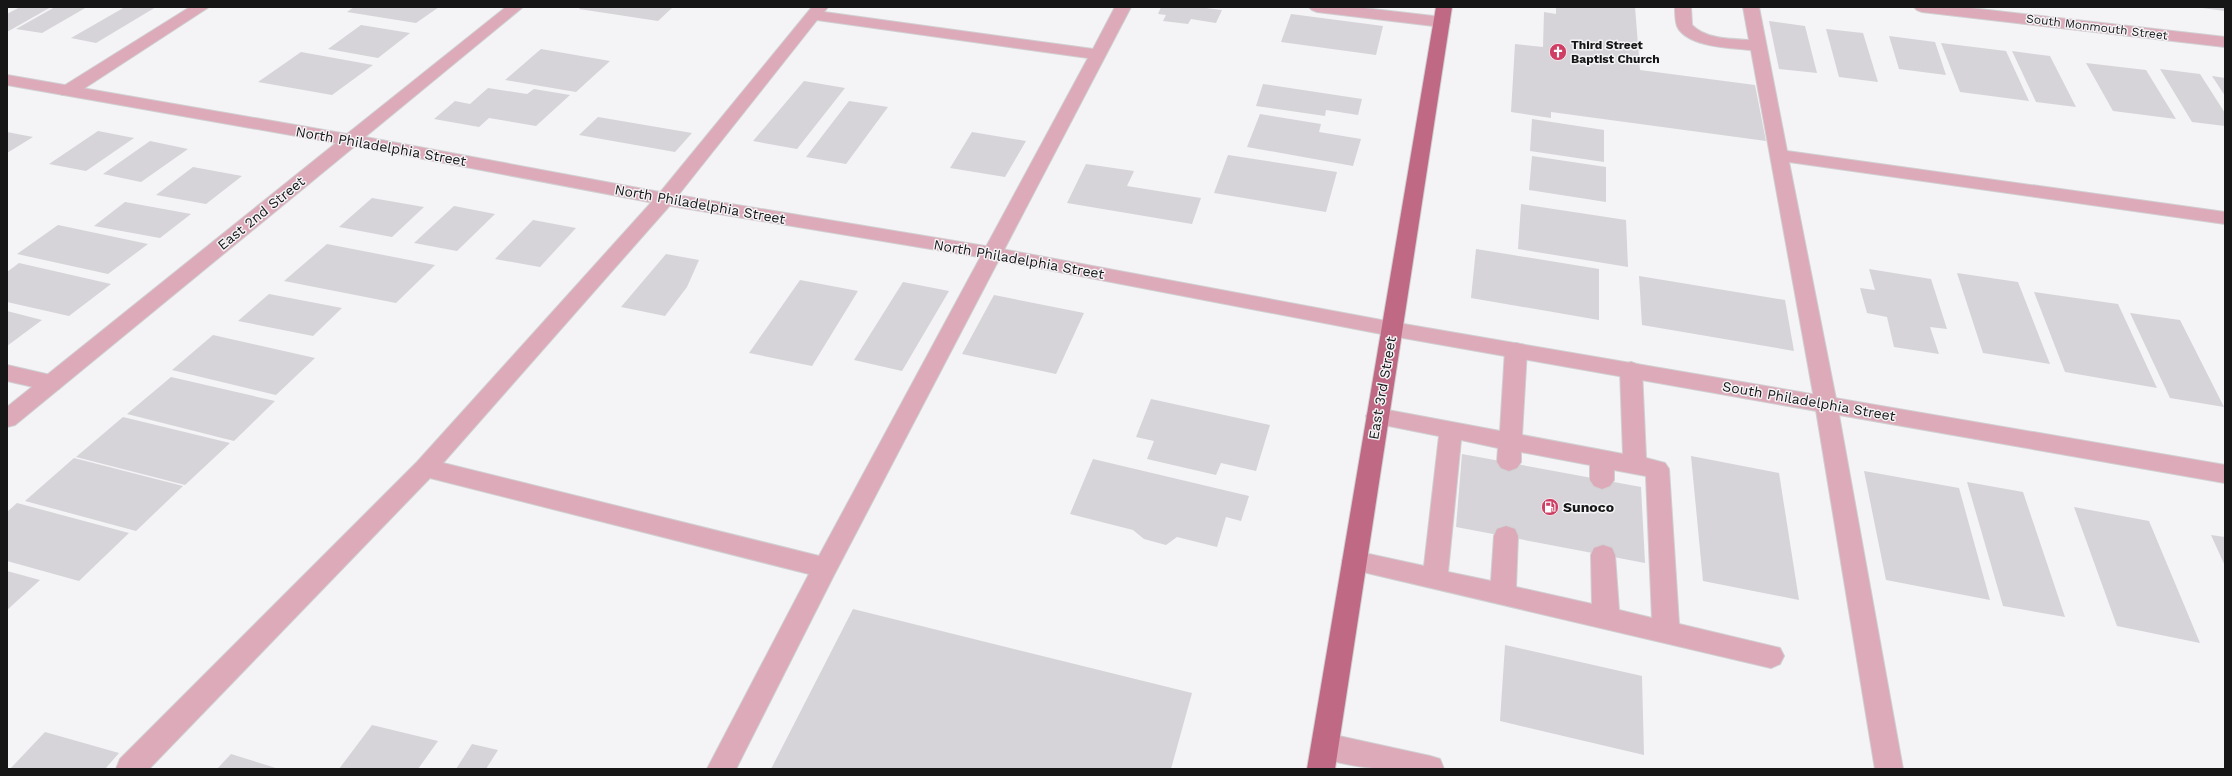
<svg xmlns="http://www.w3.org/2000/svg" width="2232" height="776" viewBox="0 0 2232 776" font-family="'Work Sans',sans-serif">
  <rect width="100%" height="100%" fill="#f4f3f6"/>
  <g fill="#d6d4d8">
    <polygon points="20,7 51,7 7,32 7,14"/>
    <polygon points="55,7 87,7 42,33 16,29"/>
    <polygon points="125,7 156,7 96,43 71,38"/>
    <polygon points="354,7 439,7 416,23 347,12"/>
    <polygon points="581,7 673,7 658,21 579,9"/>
    <polygon points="1161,7 1198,7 1222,10 1216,23 1191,19 1188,24 1163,21 1166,15 1158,14"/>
    <polygon points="1556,7 1635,7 1640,70 1755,85 1766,141 1551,112 1551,118 1511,112 1515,44 1543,47 1544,12 1556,14"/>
    <polygon points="2202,7 2225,7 2225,11 2202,8"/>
    <polygon points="1291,14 1383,26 1376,55 1281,42"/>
    <polygon points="1769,21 1805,26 1817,73 1779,69"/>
    <polygon points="361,25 410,33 378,58 328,49"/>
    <polygon points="1826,29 1863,33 1878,82 1839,77"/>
    <polygon points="1889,36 1935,42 1946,75 1899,69"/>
    <polygon points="1941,43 2006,51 2029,101 1960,92"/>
    <polygon points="541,49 610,61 576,92 505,80"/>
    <polygon points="2012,51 2050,56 2076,107 2036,102"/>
    <polygon points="301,52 373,65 332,95 258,82"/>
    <polygon points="2086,63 2146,70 2176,119 2113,111"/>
    <polygon points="2160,69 2200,74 2225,113 2225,126 2192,122"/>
    <polygon points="2212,76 2225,78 2225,96"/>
    <polygon points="804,81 845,88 797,149 753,141"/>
    <polygon points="1263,84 1362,99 1358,115 1326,110 1325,116 1256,106"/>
    <polygon points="488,88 527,94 534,89 570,95 536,126 489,118 479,127 434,119 455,101 470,104"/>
    <polygon points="849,101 888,107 846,164 806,157"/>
    <polygon points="1260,114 1321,124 1319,132 1361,139 1353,166 1247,147"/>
    <polygon points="598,117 692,133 675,152 579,135"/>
    <polygon points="1532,119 1604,130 1604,162 1530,151"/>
    <polygon points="98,131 134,138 86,171 49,164"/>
    <polygon points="7,132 33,137 7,153"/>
    <polygon points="972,132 1026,141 1005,177 950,168"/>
    <polygon points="150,141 188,149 141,182 103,174"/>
    <polygon points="1228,155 1337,172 1326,212 1214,193"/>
    <polygon points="1532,156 1606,167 1606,202 1529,190"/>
    <polygon points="1086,164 1134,171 1127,186 1201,198 1192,224 1067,203"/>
    <polygon points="193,167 242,176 206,204 156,195"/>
    <polygon points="372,198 424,207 392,237 339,227"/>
    <polygon points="125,202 191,214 160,238 94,226"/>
    <polygon points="1521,204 1626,220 1628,267 1518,249"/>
    <polygon points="454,206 495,214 457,251 414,243"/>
    <polygon points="533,220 576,228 540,267 495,259"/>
    <polygon points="58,225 148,244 108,274 17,254"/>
    <polygon points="327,244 435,265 396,303 284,281"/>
    <polygon points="1476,249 1599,269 1599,320 1471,298"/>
    <polygon points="666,254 699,260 687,287 665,316 621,307"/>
    <polygon points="19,263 111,284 69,316 7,302 7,272"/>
    <polygon points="1869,269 1931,279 1947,329 1930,327 1939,354 1894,347 1887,317 1867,313 1860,288 1875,290"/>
    <polygon points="1957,273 2018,282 2050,364 1983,353"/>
    <polygon points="1639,276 1785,300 1794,351 1642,325"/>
    <polygon points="800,280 858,291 812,366 749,353"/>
    <polygon points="903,282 949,291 902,371 854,360"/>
    <polygon points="2034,292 2118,304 2157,388 2065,372"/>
    <polygon points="269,294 342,308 313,336 238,321"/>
    <polygon points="994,295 1084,313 1056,374 962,354"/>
    <polygon points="7,311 42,320 7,346"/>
    <polygon points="2130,313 2180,320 2224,407 2170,398"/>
    <polygon points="213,335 315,358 276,395 172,370"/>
    <polygon points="171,377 275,401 234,441 127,414"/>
    <polygon points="1151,399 1270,425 1256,471 1221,463 1216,475 1147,459 1154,441 1136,437"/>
    <polygon points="123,417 230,443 185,485 76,457"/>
    <polygon points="1462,454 1641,487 1645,563 1456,527"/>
    <polygon points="1691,456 1779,473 1799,600 1703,581"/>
    <polygon points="74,458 183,486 136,531 25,501"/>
    <polygon points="1093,459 1249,496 1241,521 1226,517 1217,547 1177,537 1166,545 1144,539 1133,530 1070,514"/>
    <polygon points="1864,471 1959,488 1990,600 1886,580"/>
    <polygon points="1967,482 2023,492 2065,617 2003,606"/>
    <polygon points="17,503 129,533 79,581 7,561 7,512"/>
    <polygon points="2074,507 2149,521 2200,643 2117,626"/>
    <polygon points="2211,535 2225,537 2225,566"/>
    <polygon points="7,571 40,580 7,610"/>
    <polygon points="853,609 1192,693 1171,769 771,769"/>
    <polygon points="1505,645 1642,676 1644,755 1500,721"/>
    <polygon points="372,725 438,741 418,769 339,769"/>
    <polygon points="45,732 119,753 105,769 10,769"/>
    <polygon points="472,744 498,750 486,769 456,769"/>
    <polygon points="231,754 279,769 217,769"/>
  </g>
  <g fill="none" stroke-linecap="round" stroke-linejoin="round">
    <defs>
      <g id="service">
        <polygon points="190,7 209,7 74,95 62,95 60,91 62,87"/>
        <path d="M812 7H828L824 12 1093 49 1115 7H1131L834 575 736 769H707L809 574 430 478 149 769H116L120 759 417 462 658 195ZM817 20 1088 58 819 556 443 463 672 203Z"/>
        <polygon points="1309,7 1355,7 1442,17 1448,19 1450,22 1448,25 1442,27 1317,12 1312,10"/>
        <path d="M1675 7H1691L1692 25C1705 39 1731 39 1749 40L1743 7H1759L1787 151 2225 212V224L1789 162 1837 404 1903 769H1875L1815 404 1751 50C1731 48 1686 47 1677 26 1675 20 1675 13 1675 7Z"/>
        <path d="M1516 343 1524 345 1527 350 1522 435 1623 454 1620 370 1623 365 1631 362 1639 365 1642 370 1646 458 1665 463 1669 469 1679 624 1780 648 1784 656 1780 664 1771 668 1346 568 1342 561 1346 554 1355 551 1424 566 1439 436 1369 422 1366 416 1369 410 1377 408 1500 431 1505 350 1508 345ZM1461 440 1498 448 1497 462 1501 468 1509 471 1517 468 1521 462V452L1590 465V480L1594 486 1602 489 1610 486 1614 480V470L1646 476 1652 618 1619 610 1615 555 1612 548 1603 545 1594 548 1591 555 1592 604 1516 587 1518 536 1515 529 1506 526 1497 529 1494 536 1491 581 1448 572Z"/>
        <polygon points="7,365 59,377 62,383 59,389 51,391 7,381"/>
        <path d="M1325 733 1430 756 1440 759 1444 769C1400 769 1358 772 1315 755L1311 746 1315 737Z"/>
      </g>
      <g id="minor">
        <polygon points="506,7 523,7 365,137 665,193 991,247 1392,322 2225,465 2225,483 1392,336 991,259 665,205 355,146 15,425 7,427 7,407 336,143 7,85 7,75 347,134"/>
        <polygon points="1914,7 1962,7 2225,37 2225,47 1922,12 1917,10"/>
      </g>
      <polygon id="primary" points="1436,7 1452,7 1335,769 1307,769"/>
    </defs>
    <use href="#service" stroke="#d0d0d2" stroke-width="2"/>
    <use href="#minor" stroke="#d0d0d2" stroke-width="2"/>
    <use href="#primary" stroke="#d0d0d2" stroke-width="2"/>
    <use href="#service" fill="#dcaab8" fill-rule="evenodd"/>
    <use href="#minor" fill="#dcaab8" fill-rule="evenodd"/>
    <use href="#primary" fill="#c06985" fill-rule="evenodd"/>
  </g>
  <defs>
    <symbol id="church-disc" viewBox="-11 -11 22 22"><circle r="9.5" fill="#ce3f63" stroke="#f4f3f6"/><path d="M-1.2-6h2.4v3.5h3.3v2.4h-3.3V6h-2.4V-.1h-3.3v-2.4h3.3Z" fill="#fff"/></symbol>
    <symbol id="fuel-disc" viewBox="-11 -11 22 22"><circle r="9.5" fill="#ce3f63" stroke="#f4f3f6"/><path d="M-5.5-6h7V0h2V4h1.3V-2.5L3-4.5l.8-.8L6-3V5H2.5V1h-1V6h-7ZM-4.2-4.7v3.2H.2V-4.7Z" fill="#fff"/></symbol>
  </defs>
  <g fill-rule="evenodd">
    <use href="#church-disc" x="1548" y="42" width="20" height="20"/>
    <use href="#fuel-disc" x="1540" y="497" width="20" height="20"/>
  </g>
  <g text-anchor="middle" stroke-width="3" stroke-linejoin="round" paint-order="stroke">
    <g font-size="12" fill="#161617" stroke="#f4f3f6">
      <text transform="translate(2097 27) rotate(7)" y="4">South Monmouth Street</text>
    </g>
    <g font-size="12" font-weight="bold" fill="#161617" stroke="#f4f3f6" text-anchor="start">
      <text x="1571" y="49">Third Street<tspan x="1571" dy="14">Baptist Church</tspan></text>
    </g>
    <g font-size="14" fill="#161617" stroke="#f4f3f6">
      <text transform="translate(381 146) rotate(10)" y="5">North Philadelphia Street</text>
      <text transform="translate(700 204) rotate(10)" y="5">North Philadelphia Street</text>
      <text transform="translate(261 213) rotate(-39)" y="5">East 2nd Street</text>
      <text transform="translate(1019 259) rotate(10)" y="5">North Philadelphia Street</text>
      <text transform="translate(1382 388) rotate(-80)" y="5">East 3rd Street</text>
      <text transform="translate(1809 401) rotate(10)" y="5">South Philadelphia Street</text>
    </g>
    <g font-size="14" font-weight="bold" fill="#161617" stroke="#f4f3f6" text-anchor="start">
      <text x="1563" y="512">Sunoco</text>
    </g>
  </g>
  <rect width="2232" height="776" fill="none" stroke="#161617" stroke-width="16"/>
</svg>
